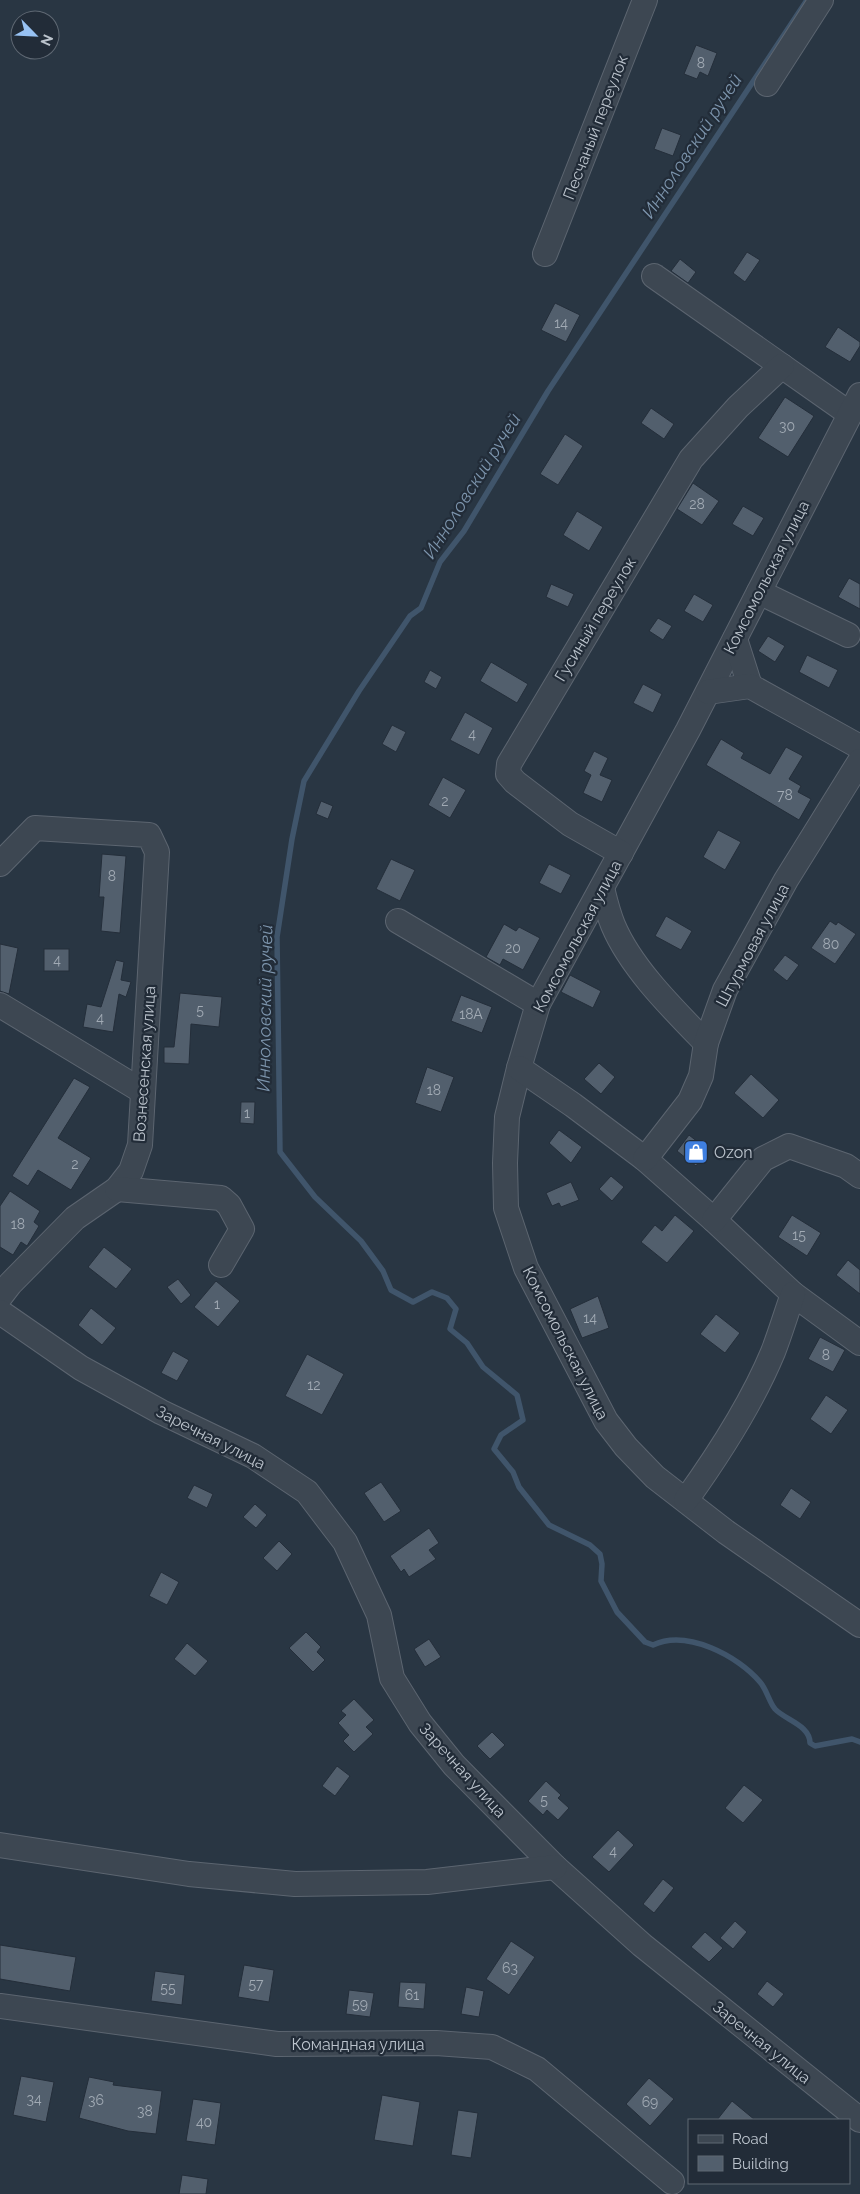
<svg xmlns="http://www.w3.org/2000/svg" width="860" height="2194" viewBox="0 0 860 2194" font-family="Raleway,sans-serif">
  <rect width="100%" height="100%" fill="#293643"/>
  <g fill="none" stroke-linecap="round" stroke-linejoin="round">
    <path stroke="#40556b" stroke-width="5.5" d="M807 0 548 391 464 531 440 562 421 608 410 616 359 691 304 781 292 839 277 937 280 1152 315 1197 361 1241 383 1271 391 1290 413 1302 432 1292 447 1298 456 1309 450 1329 467 1343 483 1367 517 1395 523 1420 501 1435 494 1449 513 1472 519 1487 549 1525 590 1545 600 1554 602 1564 601 1581 617 1612 645 1642 653 1645C687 1629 738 1656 760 1682 767 1690 769 1702 775 1709 785 1720 810 1725 810 1743L815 1746 852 1739 860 1742"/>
  </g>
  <g fill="#525f6d" stroke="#242e3a">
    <polygon points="696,45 717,53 708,76 700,72 697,79 684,74"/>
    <polygon points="662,128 681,135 673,156 654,149"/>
    <polygon points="747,252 760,260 745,282 733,273"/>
    <polygon points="680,259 696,272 688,283 671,271"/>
    <polygon points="555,303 580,315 566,342 541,330"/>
    <polygon points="838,327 860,342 860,346 850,362 825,347"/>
    <polygon points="785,397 814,416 788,457 758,438"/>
    <polygon points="651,408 674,424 664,439 641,423"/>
    <polygon points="565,434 583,446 558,485 540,474"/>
    <polygon points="693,483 719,501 702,525 677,509"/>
    <polygon points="743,506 764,518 753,536 732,524"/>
    <polygon points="577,511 603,527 589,551 563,535"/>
    <polygon points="849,578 860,584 860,609 838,597"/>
    <polygon points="551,584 574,594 568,607 546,597"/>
    <polygon points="694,594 713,605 703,622 684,611"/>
    <polygon points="658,618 672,626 663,640 649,631"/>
    <polygon points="768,636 785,646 775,662 758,651"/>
    <polygon points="807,655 838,670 829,688 799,672"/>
    <polygon points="491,662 528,684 517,703 480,681"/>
    <polygon points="430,670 442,677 436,689 424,682"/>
    <polygon points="643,684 662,694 653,713 633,703"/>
    <polygon points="465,712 493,728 479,755 450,740"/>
    <polygon points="392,725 406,732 396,752 382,744"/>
    <polygon points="721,739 744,753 741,758 770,774 786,747 803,756 789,779 801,786 798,792 811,799 799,820 706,765"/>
    <polygon points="594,751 608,758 600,775 612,780 602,802 583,793 591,775 584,771"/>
    <polygon points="443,777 466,790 450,818 428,805"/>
    <polygon points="321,801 333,806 328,819 316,814"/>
    <polygon points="718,830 741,842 725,870 703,857"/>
    <polygon points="102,854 126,856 120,933 101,931 104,897 99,897"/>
    <polygon points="391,859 415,870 400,901 376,889"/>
    <polygon points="549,864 571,875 561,894 539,883"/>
    <polygon points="666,916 692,931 681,950 655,936"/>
    <polygon points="830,921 836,925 838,922 856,934 835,964 811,948"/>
    <polygon points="504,924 516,931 519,927 540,938 523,970 503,959 500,965 486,957"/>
    <polygon points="0,944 18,948 9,994 0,991"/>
    <rect x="44" y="949" width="25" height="22"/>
    <polygon points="785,955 799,965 787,981 773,970"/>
    <polygon points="116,960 124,962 121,980 131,982 126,997 119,994 113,1032 83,1027 87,1004 101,1007"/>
    <polygon points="570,975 601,991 593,1008 561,992"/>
    <polygon points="180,993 222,997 219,1027 191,1024 189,1064 164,1063 164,1047 174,1047"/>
    <polygon points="461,995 492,1007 482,1033 451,1021"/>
    <polygon points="599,1063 615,1077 601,1094 584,1079"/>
    <polygon points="427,1067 454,1077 441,1112 415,1103"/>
    <polygon points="751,1074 779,1100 763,1118 734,1093"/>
    <polygon points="74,1078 90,1087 58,1138 91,1158 71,1190 38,1170 28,1186 12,1176"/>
    <polygon points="241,1102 255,1102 254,1124 240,1123"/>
    <polygon points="559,1130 582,1147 571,1163 549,1143"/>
    <polygon points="689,1135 708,1150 696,1166 677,1151"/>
    <polygon points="611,1176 624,1187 612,1201 599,1189"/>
    <polygon points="571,1182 579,1200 561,1207 559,1203 552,1206 546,1193"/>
    <polygon points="10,1191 40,1211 34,1222 39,1226 27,1246 21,1242 13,1255 0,1247 0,1206"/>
    <polygon points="675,1215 694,1231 667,1263 641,1242 655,1225 662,1231"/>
    <polygon points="792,1215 821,1233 807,1256 778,1237"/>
    <polygon points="104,1247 132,1269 116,1289 88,1267"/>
    <polygon points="848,1260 860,1270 860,1294 836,1275"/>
    <polygon points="178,1279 191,1295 181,1304 167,1287"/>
    <polygon points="216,1281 240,1301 218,1327 194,1307"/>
    <polygon points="598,1296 609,1328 582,1338 570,1309"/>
    <polygon points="91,1308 116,1328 102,1345 78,1325"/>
    <polygon points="716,1314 740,1333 725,1353 700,1334"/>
    <polygon points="820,1337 845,1350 833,1372 808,1359"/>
    <polygon points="173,1351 189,1360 177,1381 161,1373"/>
    <polygon points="307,1354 344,1374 322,1415 285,1396"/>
    <polygon points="826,1395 848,1410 831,1434 810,1419"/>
    <polygon points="381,1482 401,1511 384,1522 364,1493"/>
    <polygon points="194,1485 213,1494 207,1508 187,1498"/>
    <polygon points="791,1488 811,1502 800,1519 780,1505"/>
    <polygon points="255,1504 267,1515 256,1528 243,1517"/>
    <polygon points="429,1528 439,1543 429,1550 436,1559 409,1577 404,1569 401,1572 390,1556"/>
    <polygon points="279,1541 292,1554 277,1571 263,1558"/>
    <polygon points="161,1572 179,1582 167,1605 149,1596"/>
    <polygon points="306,1632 321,1647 317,1652 325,1660 313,1672 289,1648"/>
    <polygon points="429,1639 441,1657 425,1667 414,1649"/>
    <polygon points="187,1643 208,1661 195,1676 174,1659"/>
    <polygon points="354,1699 374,1720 366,1727 373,1734 354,1752 343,1741 349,1735 338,1723 346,1715 341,1711"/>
    <polygon points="492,1732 505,1745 490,1759 477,1746"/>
    <polygon points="337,1766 350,1776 335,1796 322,1786"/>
    <polygon points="546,1781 561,1795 558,1798 569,1808 558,1820 547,1810 543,1815 528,1801"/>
    <polygon points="744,1785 763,1800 743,1823 725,1808"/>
    <polygon points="618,1830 634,1845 609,1872 592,1857"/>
    <polygon points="663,1879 674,1888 654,1913 643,1904"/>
    <polygon points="735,1921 747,1932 733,1949 720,1938"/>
    <polygon points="705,1932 723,1948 709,1962 691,1947"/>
    <polygon points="511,1941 535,1957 509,1995 486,1979"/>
    <polygon points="0,1945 76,1957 70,1991 0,1979"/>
    <polygon points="244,1965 274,1970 269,2002 238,1997"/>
    <polygon points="155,1971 185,1975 182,2005 151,2001"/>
    <polygon points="767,1981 784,1994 773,2007 757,1994"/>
    <polygon points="400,1982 426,1983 424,2009 398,2007"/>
    <polygon points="466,1987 484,1991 479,2017 461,2014"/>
    <polygon points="349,1990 374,1993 370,2017 346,2014"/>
    <polygon points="21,2076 54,2082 46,2122 13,2115"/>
    <polygon points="89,2077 114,2082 113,2085 162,2091 156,2134 128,2131 79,2118"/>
    <polygon points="649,2078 674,2099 650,2126 626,2104"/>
    <polygon points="382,2095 420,2102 413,2146 374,2140"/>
    <polygon points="193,2099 221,2103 215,2145 186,2141"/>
    <polygon points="732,2101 755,2120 717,2120"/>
    <polygon points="458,2110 478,2113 471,2158 451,2155"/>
    <polygon points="182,2175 208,2179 206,2194 179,2194"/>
  </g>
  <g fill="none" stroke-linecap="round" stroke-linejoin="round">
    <defs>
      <g id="minor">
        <polyline points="767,84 821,0"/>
        <polyline points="545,254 645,0"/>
        <polyline points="654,276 850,414"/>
        <polyline points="860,395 688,730 538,1004 519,1068 507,1117 505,1163 506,1208 526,1268 606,1421 626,1447 655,1477 726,1532 860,1625"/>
        <polyline points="759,592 848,635"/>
        <polyline points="735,639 750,686"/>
        <polyline points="708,692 750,686 860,747"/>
        <polyline points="621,853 570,824 515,782 508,774 509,764 691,459 738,407 782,366"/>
        <polyline points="0,864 35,828 149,835 157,852 140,1145 131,1171 117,1189 75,1218 10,1284 0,1297"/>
        <path d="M602 888C605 900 608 913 613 925 631 968 673 1009 706 1043"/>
        <polyline points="398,921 538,1004"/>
        <polyline points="0,1005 142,1091"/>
        <polyline points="519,1068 573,1105 645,1159 714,1220 793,1294 860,1343"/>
        <polyline points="645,1159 690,1101 701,1076 706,1043 725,990 786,880 860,761"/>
        <polyline points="117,1189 221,1198 229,1205 242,1229 221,1265"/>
        <polyline points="714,1220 763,1159 789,1146 846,1166 860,1176"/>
        <polyline points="0,1312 81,1368 161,1412 253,1456 307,1492 345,1542 379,1615 392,1678 420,1723 454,1765 555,1867 642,1945 860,2120"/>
        <path d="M686 1500C719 1454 751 1405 773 1352 780 1334 786 1314 793 1294"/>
        <polyline points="0,1845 189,1874 295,1884 427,1882 555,1867"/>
        <polyline points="0,2006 277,2044 436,2043 492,2047 537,2069 672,2182"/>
      </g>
    </defs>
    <use href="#minor" stroke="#5c6570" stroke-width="26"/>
    <use href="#minor" stroke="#3d4752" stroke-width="24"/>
  </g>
  <defs>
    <symbol id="shop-square" viewBox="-11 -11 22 22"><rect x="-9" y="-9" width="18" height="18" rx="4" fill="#3f7fe0" stroke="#222c38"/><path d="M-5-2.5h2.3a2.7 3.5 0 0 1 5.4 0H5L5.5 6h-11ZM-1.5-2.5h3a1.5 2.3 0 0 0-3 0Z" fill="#fff"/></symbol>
  </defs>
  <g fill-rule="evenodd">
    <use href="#shop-square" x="682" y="1138" width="28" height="28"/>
  </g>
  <g text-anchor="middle" stroke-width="4.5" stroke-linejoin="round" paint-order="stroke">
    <g font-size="14" fill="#a1aab4">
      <text x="701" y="68">8</text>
      <text x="561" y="328">14</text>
      <text x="787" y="431">30</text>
      <text x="697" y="509">28</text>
      <text x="472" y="739">4</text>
      <text x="785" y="800">78</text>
      <text x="445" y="806">2</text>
      <text x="112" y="881">8</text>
      <text x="831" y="949">80</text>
      <text x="513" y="953">20</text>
      <text x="57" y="965">4</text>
      <text x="200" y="1015">5</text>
      <text x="471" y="1019">18А</text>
      <text x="100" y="1023">4</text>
      <text x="434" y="1095">18</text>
      <text x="247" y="1118">1</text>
      <text x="75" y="1169">2</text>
      <text x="18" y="1229">18</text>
      <text x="799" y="1240">15</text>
      <text x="217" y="1309">1</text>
      <text x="590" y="1323">14</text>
      <text x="826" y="1360">8</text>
      <text x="314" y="1390">12</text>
      <text x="544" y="1805">5</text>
      <text x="613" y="1856">4</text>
      <text x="510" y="1973">63</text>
      <text x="256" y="1989">57</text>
      <text x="168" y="1993">55</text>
      <text x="412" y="2000">61</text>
      <text x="360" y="2009">59</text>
      <text x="34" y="2104">34</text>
      <text x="96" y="2105">36</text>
      <text x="650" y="2107">69</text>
      <text x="145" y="2116">38</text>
      <text x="204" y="2127">40</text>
    </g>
    <g font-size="16" fill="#bbc3cc" stroke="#222c38">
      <text transform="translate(595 127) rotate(-69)" y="6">Песчаный переулок</text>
      <text transform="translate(766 577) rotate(-63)" y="6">Комсомольская улица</text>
      <text transform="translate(595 619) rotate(-59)" y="6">Гусиный переулок</text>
      <text transform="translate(577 936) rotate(-62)" y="6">Комсомольская улица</text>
      <text transform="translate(752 945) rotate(-62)" y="6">Штурмовая улица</text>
      <text transform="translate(144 1064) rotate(-86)" y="6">Вознесенская улица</text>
      <text transform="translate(566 1343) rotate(63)" y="6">Комсомольская улица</text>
      <text transform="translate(211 1437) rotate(27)" y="6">Заречная улица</text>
      <text transform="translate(463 1770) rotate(48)" y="6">Заречная улица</text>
      <text transform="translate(762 2042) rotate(39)" y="6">Заречная улица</text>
      <text x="358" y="2050">Командная улица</text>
    </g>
    <g font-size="16" fill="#bbc3cc" stroke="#222c38" text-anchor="start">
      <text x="714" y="1158">Ozon</text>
    </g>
    <g font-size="18" font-style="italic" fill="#7d95ad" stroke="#222c38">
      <text transform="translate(692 146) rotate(-57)" y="6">Инноловский ручей</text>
      <text transform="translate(472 486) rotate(-58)" y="6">Инноловский ручей</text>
      <text transform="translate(265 1008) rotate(-89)" y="6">Инноловский ручей</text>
    </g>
  </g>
  <rect x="688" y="2119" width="162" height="65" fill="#222c38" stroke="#5f6873"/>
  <rect x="698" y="2135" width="25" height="8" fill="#3d4752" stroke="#5f6873"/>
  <text x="732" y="2144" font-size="15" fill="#bbc3cc">Road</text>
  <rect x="698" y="2156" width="25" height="15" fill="#525f6d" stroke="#5f6873"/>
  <text x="732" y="2169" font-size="15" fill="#bbc3cc">Building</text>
  <g transform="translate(35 35) rotate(114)"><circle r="24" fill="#222c38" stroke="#5f6873"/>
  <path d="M0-4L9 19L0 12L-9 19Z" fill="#98c2f3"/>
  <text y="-8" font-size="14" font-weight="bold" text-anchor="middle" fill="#bbc3cc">N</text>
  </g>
</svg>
